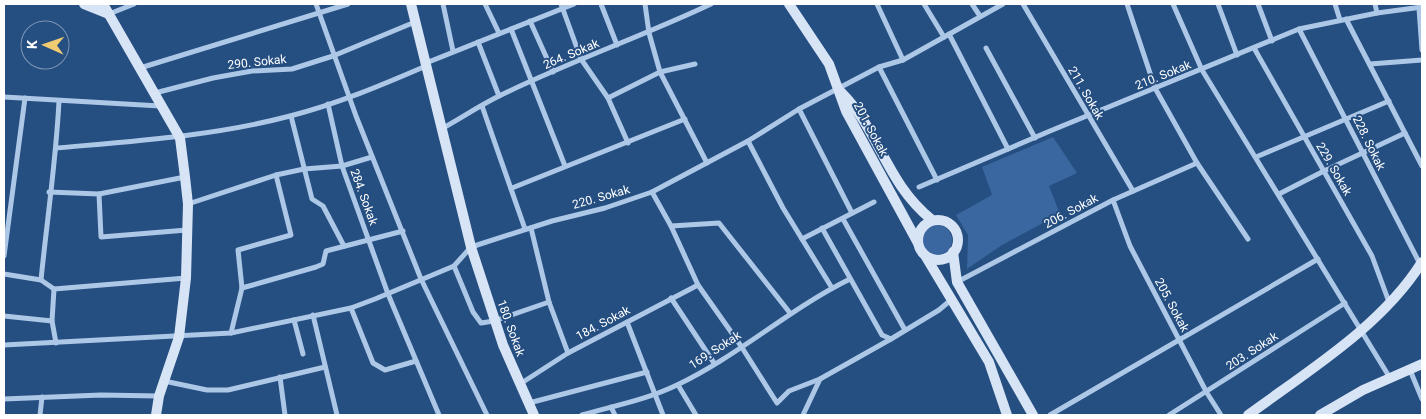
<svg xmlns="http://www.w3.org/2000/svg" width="1426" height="419" viewBox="0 0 1426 419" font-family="Roboto,sans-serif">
  <rect width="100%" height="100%" fill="#254e81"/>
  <g fill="#3a679f">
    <polygon points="1053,137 1077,173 1049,186 1060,214 1002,245 967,269 968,235 956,215 992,195 982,167"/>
    <circle cx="937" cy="240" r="15"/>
  </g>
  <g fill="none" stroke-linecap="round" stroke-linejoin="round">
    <g stroke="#adc7e7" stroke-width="5">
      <polyline points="316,4 356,116 421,279 487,415"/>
      <polyline points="443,4 453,51"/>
      <polyline points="485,4 499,33"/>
      <polyline points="561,4 581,59 608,98 628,143"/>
      <polyline points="601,4 617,45"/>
      <polyline points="645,4 649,33 660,72 707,163"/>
      <polyline points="877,4 903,60"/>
      <polyline points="924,4 944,37"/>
      <polyline points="972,4 980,16"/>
      <polyline points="1023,4 1133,191"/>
      <polyline points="1127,4 1155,88 1197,163 1248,239"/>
      <polyline points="1173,4 1202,70 1390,378"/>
      <polyline points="1218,4 1237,55"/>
      <polyline points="1258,4 1272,41"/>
      <polyline points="1335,4 1340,20"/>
      <polyline points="1375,4 1377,13"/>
      <polyline points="1419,8 1422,50"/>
      <polyline points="109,14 134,4"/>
      <polyline points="1346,19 1422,166"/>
      <polyline points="530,21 553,72"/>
      <polyline points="511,29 565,166"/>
      <polyline points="1299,29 1420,264"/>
      <polyline points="949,34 1008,149"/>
      <polyline points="478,42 499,96"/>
      <polyline points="986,48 1035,138"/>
      <polyline points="1254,48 1372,256 1389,302"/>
      <polyline points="426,63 574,4"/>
      <polyline points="1370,64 1422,60"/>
      <polyline points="879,67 937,180"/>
      <polyline points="140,68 348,4"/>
      <polyline points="155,93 213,78 252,71 292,69 333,56 415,22"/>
      <polyline points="4,97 160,106"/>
      <polyline points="608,98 660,72 695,64"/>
      <polyline points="328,104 342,166 388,294 439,415"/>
      <polyline points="482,106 525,229"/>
      <polyline points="799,109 852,213"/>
      <polyline points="291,116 312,199 323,206 344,246"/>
      <path d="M443 128C461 118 479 106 499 96 568 62 641 37 711 4"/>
      <polyline points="748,141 783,208 832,288"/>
      <path d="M56 148C135 141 214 136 290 116 337 104 382 85 426 66"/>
      <polyline points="1256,157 1389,101"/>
      <polyline points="919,187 1050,131 1299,29 1377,13 1422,7"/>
      <polyline points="512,188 685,119"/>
      <polyline points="49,192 99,194 185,177"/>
      <polyline points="652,192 671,226 698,285 741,346 777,403 789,391 820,379"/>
      <polyline points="99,194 101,237 187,230"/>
      <polyline points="1279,194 1324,171 1405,133"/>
      <polyline points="1113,200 1130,246 1207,393 1221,415"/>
      <polyline points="188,204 276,175 304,169 342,166 372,157"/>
      <polyline points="843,219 905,330"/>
      <polyline points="671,226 719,223 790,313"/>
      <polyline points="531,228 549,302 568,353"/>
      <polyline points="822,228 882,335 891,339 939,310 952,299"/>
      <polyline points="802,239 874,202"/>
      <polyline points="4,256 25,98"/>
      <polyline points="454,266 473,312 481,323 494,321 549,302"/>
      <polyline points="4,274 41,280 54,289 186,278"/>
      <path d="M41 280C47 220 56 161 59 101"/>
      <polyline points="957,282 1113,200 1197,163"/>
      <polyline points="242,288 316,267 323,264 326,251 403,231"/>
      <polyline points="54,289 52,321 56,343"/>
      <polyline points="671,298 714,363"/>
      <polyline points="351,308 373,363 385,370 416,361"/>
      <polyline points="313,315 337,415"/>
      <polyline points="4,316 52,321"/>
      <polyline points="294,320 303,354"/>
      <polyline points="627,322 663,415"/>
      <polyline points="231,333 242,288 238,250 291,235 276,175"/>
      <polyline points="4,345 231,333 351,308 375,299 454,266 471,247 552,221 605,208 652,192 748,141 799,109 879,67 903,60 1003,4"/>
      <polyline points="1410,370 1422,399"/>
      <polyline points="280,377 285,415"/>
      <polyline points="164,381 207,390 228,390 325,367"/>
      <polyline points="520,384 568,353 698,285"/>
      <polyline points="678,385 696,415"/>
      <polyline points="4,399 101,395 159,396"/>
      <polyline points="529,403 647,372"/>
      <polyline points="611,407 615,415"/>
      <polyline points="40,415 42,397"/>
      <path d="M582 415C613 406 646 400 677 385 738 356 789 309 850 279"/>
      <polyline points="803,415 820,379 891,339"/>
      <polyline points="1050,415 1318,259"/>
      <polyline points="1169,415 1345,303"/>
    </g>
    <g stroke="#d7e4f6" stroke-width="10">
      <polyline points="84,4 109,14"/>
      <polyline points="103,4 180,138 185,177 188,204 186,278 179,337 159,396 156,415"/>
      <polyline points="411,4 471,247 503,345 534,415"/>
      <polyline points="789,4 829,64 846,111 918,243"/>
      <path d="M841 92C880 131 885 182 932 220"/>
      <circle cx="938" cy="240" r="20"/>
      <polyline points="953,252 957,282 1033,415"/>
      <polyline points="926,257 989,362 1007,415"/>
      <path d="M1248 415C1308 371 1382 326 1422 262"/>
      <polyline points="1320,415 1363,390 1422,364"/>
    </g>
  </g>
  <g text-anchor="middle" stroke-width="4" stroke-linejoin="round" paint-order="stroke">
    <g font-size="12" fill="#fff" stroke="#254e81">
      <text transform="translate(571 54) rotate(-23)" y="4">264. Sokak</text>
      <text transform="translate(257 62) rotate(-6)" y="4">290. Sokak</text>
      <text transform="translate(1163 75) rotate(-22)" y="4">210. Sokak</text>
      <text transform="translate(1086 93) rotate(60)" y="4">211. Sokak</text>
      <text transform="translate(871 129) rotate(62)" y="4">201. Sokak</text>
      <text transform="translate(1369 143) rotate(64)" y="4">228. Sokak</text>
      <text transform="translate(1334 169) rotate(60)" y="4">229. Sokak</text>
      <text transform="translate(364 197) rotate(70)" y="4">284. Sokak</text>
      <text transform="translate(601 197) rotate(-16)" y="4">220. Sokak</text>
      <text transform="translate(1071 211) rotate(-28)" y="4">206. Sokak</text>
      <text transform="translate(1172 305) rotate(62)" y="4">205. Sokak</text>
      <text transform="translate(603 323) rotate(-28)" y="4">184. Sokak</text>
      <text transform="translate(511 328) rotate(70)" y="4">180. Sokak</text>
      <text transform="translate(715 350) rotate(-33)" y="4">169. Sokak</text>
      <text transform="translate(1252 351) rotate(-33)" y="4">203. Sokak</text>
    </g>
  </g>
  <rect width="1426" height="419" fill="none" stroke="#ffffff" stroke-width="10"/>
  <g transform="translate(45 45) rotate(272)"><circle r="24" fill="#254e81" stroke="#7c95b3"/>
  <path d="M0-4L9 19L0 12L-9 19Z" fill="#f0cb71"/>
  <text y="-8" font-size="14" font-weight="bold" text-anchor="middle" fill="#ffffff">K</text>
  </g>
</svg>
